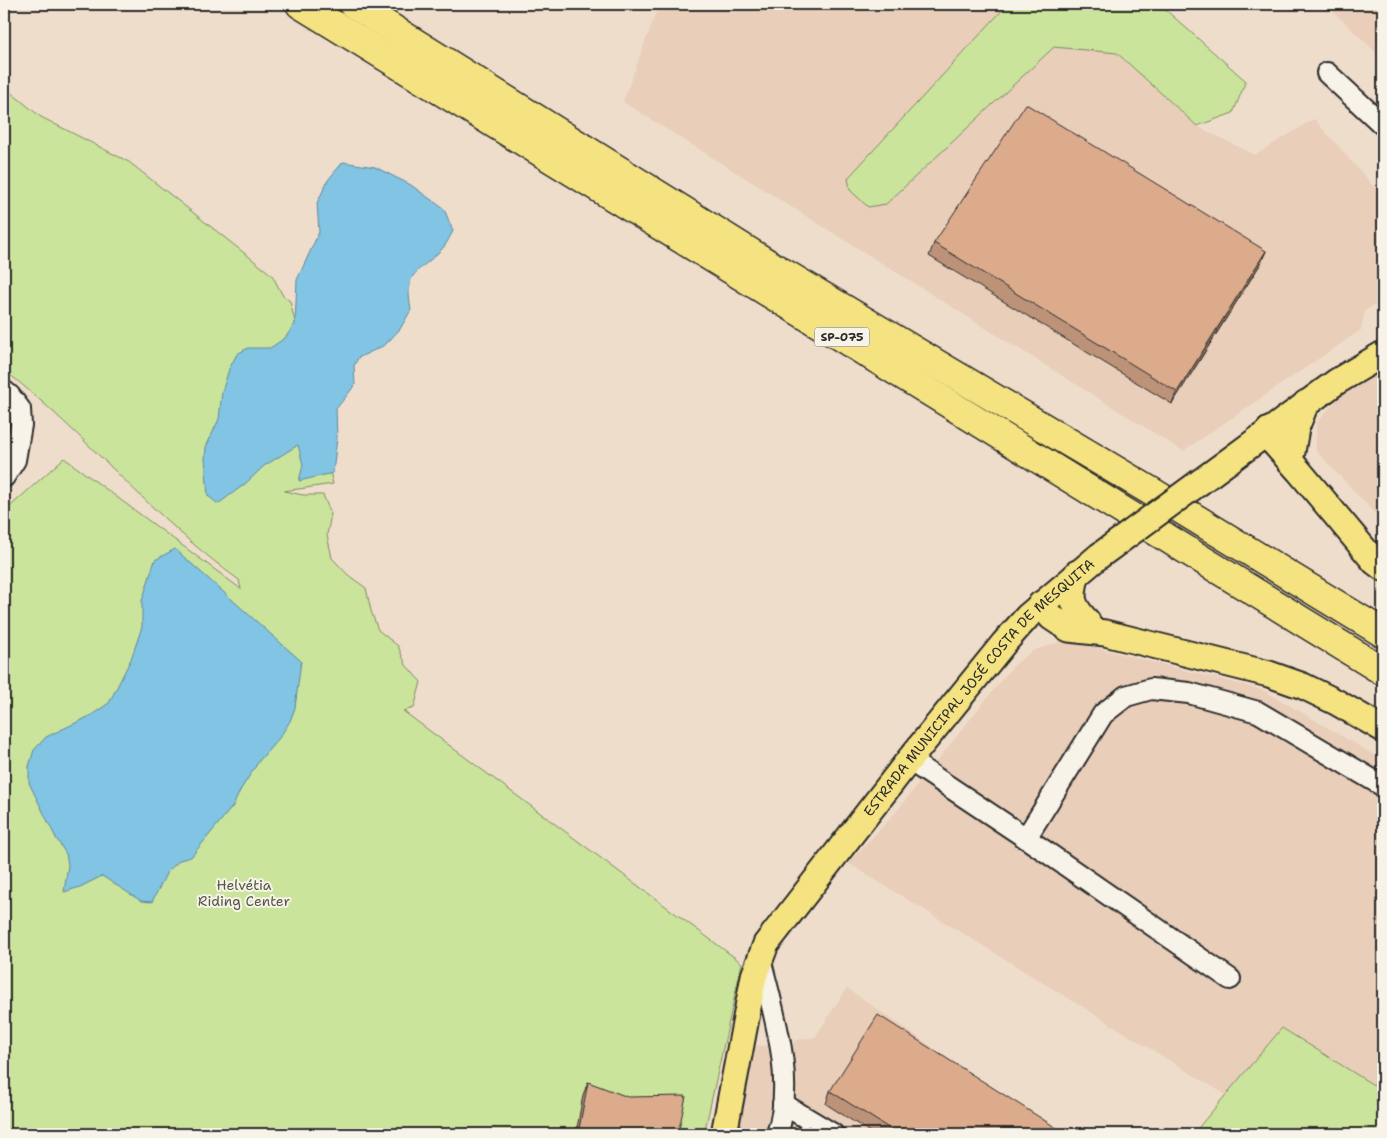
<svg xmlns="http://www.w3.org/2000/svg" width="1387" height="1138" viewBox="0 0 1387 1138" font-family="'Shantell Sans',sans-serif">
  <rect width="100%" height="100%" fill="#efddcc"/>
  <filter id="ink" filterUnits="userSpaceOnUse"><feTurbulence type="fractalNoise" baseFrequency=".02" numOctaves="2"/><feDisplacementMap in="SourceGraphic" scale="10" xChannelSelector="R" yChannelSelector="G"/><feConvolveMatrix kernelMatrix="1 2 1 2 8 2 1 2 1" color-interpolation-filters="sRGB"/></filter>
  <g filter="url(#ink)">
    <g fill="#e9ceb9">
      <polygon points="659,4 1008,4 848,178 868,207 886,204 1054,47 1117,53 1197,126 1255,155 1314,119 1383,197 1383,299 1365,311 1361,330 1183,451 623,102"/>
      <polygon points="1325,4 1383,4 1383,59"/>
      <polygon points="1383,372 1383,522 1316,451 1316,424 1343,392"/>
      <polygon points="1066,640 1263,690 1383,760 1383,1091 1282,1028 1226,1095 848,863 896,812 1012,667 1032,651"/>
      <polygon points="847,988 1057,1134 732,1134 737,1131 746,1091 742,1083 748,1046 792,1045 796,1040 815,1037"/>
    </g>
    <g fill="#cbe49b" stroke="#7b8863">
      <polygon points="1008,4 1159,4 1246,81 1233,113 1197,126 1117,53 1054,47 886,204 868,207 850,190 848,178"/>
      <path d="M4 87 41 117 129 162 272 275 283 296 290 301 333 484 284 491 303 495H323L331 514 327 535 332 558 348 575 366 588 371 611 378 630 398 646 406 665 421 682 414 708 403 711 742 963 704 1134H4V512L64 458 241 589 239 580C154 519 86 434 4 370Z"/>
      <polygon points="1282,1028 1383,1091 1383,1134 1193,1134"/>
    </g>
    <g fill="#82c4e3" stroke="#5f8799">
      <path d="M343 162 375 167 411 185 444 209 453 231C449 238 446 246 440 251 416 275 404 271 411 310L400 329 385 345 358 358 354 366 355 385 336 409 337 438 333 473 299 481 303 465 298 445 264 466 245 484 218 504 208 496 205 458 206 447 219 419 222 392 229 369 237 354 248 348H270L285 338 295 324 297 280 319 232 317 203 328 180Z"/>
      <polygon points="175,549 301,661 295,708 290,721 280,737 259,761 241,789 233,806 191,857 180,860 167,872 152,902 141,901 102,876 80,887 64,892 68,865 66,854 56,838 29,783 29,766 34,750 46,737 90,716 109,703 131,659 142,627 142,601 155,560"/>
    </g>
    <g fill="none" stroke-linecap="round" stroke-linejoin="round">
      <defs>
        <g id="minor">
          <polyline points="1327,73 1383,125"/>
          <polyline points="4,391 10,396 20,409 21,425 15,460 4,477"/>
          <polyline points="909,760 1026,838 1230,979"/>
          <polyline points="1026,838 1103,714 1126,696 1151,689 1189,693 1258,712 1383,786"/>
          <path d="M760 958C773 1012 796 1079 777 1134"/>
          <polyline points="783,1104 833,1134"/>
        </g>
        <g id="major">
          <polyline points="1269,430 1273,442 1299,471 1375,562 1383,568"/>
          <polyline points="1292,452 1296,428 1306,403"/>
          <polyline points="1200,482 1336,382 1383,354"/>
          <path d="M1077 573C1071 596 1070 604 1087 621"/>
          <polyline points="1041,604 1051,617 1069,629 1105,633 1269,674 1303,686 1336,702 1383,729"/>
          <path id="s1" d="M724 1134 754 976 766 944 909 760 1004 643 1028 616 1099 556"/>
        </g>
        <g id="highway">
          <polyline points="300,4 1383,671"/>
          <polyline points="353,4 767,263 1154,493 1383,633"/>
        </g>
      </defs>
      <use href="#minor" stroke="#2b2b2b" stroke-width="24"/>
      <use href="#major" stroke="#2b2b2b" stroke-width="29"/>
      <use href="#highway" stroke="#2b2b2b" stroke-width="31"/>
      <use href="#minor" stroke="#f7f3e8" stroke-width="20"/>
      <use href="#major" stroke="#f5e382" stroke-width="25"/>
      <use href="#highway" stroke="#f5e382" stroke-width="28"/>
      <polyline stroke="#2b2b2b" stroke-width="4" points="1381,4 1383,6"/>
      <defs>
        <polyline id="major-bridge" points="1099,556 1200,482"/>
      </defs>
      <use href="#major-bridge" stroke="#2b2b2b" stroke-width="29" stroke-linecap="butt"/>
      <use href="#major-bridge" stroke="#f5e382" stroke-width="25"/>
    </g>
    <g fill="#bc9378" stroke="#2b2b2b">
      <polygon points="934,243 1266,251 1261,263 1172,404 929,256"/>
      <polygon points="588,1082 678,1134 576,1134 583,1095"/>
      <polygon points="830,1091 1066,1134 873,1134 826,1104"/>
    </g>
    <polygon fill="#997862" stroke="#2b2b2b" points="1266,251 1261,263 1172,404 1177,392"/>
    <g fill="#dbab8c" stroke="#2b2b2b">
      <polygon points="1026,104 1266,251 1177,392 934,243"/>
      <polygon points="878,1015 1066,1134 898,1134 830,1091"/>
      <polygon points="588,1082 628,1097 686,1096 678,1134 578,1134"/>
      <polygon points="808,1126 820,1134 803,1134"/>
    </g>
  </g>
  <g text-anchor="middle" stroke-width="4" stroke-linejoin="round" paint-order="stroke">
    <rect fill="#f7f3e8" stroke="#686764" stroke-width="1" x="814.5" y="327.5" width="55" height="19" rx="4"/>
    <g font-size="12" font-weight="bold" fill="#2b2b2b">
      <text x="842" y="341">SP-075</text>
    </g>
    <g font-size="14" fill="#2b2b2b" stroke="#f7f3e8">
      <text dy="5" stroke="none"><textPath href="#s1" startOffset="529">ESTRADA MUNICIPAL JOSÉ COSTA DE MESQUITA</textPath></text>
    </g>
    <g font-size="14" fill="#535947" stroke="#f7f3e8">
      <text x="244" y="890">Helvétia<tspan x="244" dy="16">Riding Center</tspan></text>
    </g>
  </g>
  <rect width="1387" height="1138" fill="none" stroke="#f7f3e8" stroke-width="20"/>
  <rect x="10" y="10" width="1367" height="1118" fill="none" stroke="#2b2b2b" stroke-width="2" filter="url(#ink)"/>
</svg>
